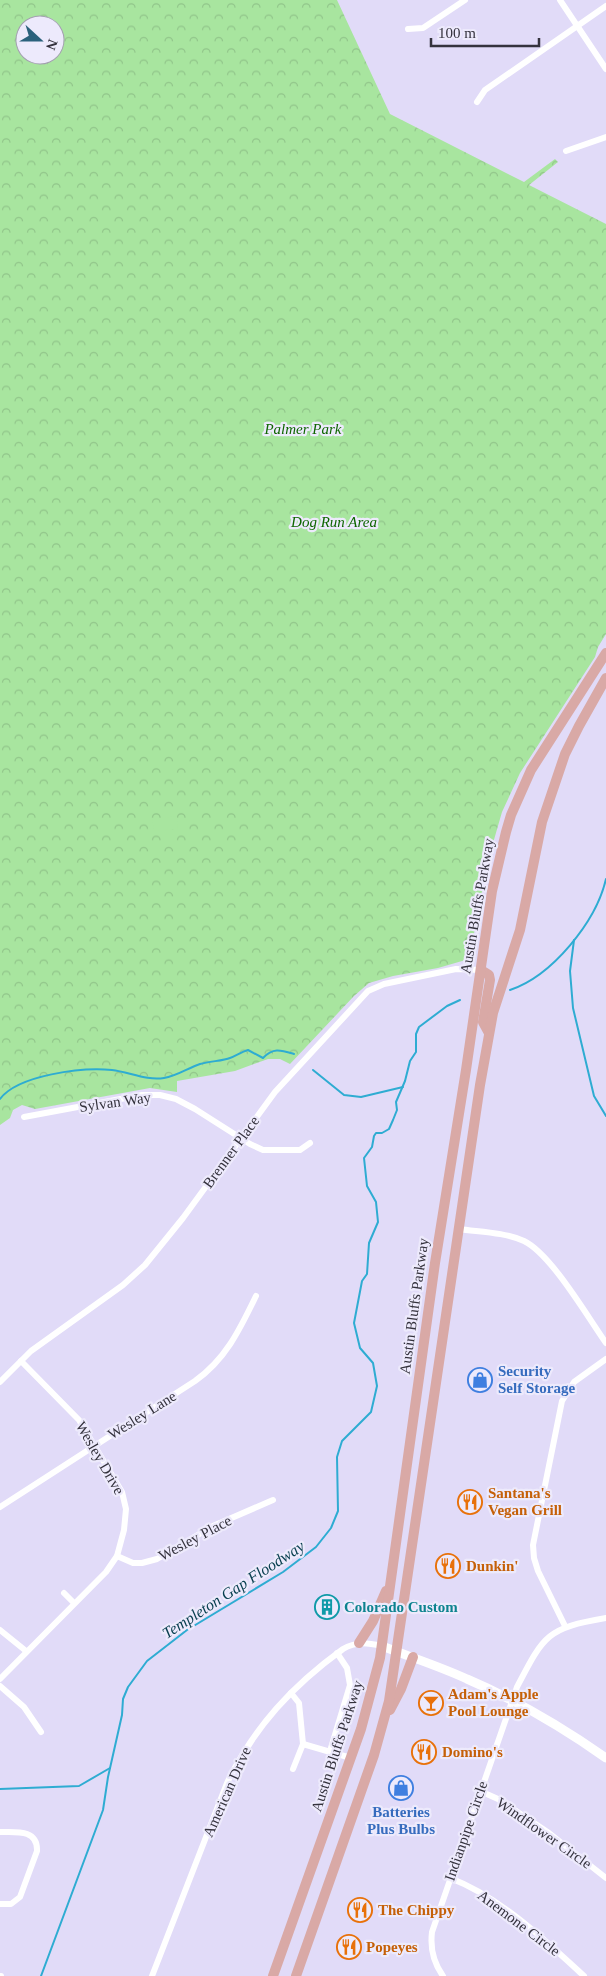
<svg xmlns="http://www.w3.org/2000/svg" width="606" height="1976" viewBox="0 0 606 1976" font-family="Georgia,serif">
  <defs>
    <pattern id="park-crowns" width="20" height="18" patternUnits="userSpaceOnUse" patternTransform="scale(1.25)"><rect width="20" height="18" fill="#a8e59f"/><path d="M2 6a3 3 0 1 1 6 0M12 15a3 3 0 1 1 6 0" fill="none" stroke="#91c58a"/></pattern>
  </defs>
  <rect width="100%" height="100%" fill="#e1dbf8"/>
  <path fill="url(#park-crowns)" fill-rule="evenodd" d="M0 0H337L390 114 524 182 555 159 558 162 529 185 606 224V634L598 647 595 657 520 773 502 812 489 857 469 959 438 968 393 976 369 983 354 996 290 1064 280 1059H268L235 1071 177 1081V1092L150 1088 35 1109 22 1105 13 1110 10 1118 0 1125ZM25 25H55V55H25Z"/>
  <polygon fill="#a8e59f" points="177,816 178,829 154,831 152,819"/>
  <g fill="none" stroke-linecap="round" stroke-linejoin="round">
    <g stroke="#2eacd2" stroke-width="2">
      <polyline points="574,940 570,971 573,1008 594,1096 606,1116"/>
      <path d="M510 990C552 976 596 922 606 879"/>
      <polyline points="313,1070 344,1095 361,1097 403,1087"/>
      <path d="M0 1099C18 1075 82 1067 112 1070 129 1072 147 1081 164 1078 177 1076 188 1068 200 1064 210 1061 223 1061 230 1058 236 1056 241 1052 248 1050L263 1058C273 1047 281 1050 294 1054"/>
      <polyline points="0,1789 79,1786 110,1768"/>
      <polyline points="41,1976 103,1810 108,1777 122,1715 123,1699 128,1687 147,1661 187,1630 283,1572 316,1547 331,1528 338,1511 337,1457 342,1441 371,1412 377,1386 373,1363 360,1348 354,1323 362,1281 367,1274 369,1243 378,1222 376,1202 367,1186 364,1158 372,1147 374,1136 376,1133 382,1133 389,1129 393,1120 397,1110 396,1102 405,1081 410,1061 416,1052 416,1034 419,1027 447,1006 460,1000"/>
    </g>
    <g stroke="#fff" stroke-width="6">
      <polyline points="560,0 606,69"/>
      <polyline points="408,29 423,28 465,0"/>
      <polyline points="477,102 485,90 606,6"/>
      <polyline points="566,151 606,137"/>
      <polyline points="24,1117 142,1095 160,1095 176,1099 195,1109 250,1144 263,1150 300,1150 310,1143"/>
      <path d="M459 1229C480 1232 504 1232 524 1241 551 1254 587 1316 606 1343"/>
      <polyline points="0,1382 31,1351 123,1285 145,1265 183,1218 275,1092 368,991 384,984 456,969 481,970"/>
      <path d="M0 1507 195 1381C226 1359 240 1329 256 1296"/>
      <polyline points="117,1556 133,1563 142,1563 157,1559 213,1526 273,1500"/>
      <polyline points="64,1593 74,1603"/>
      <polyline points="565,1626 538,1571 534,1558 533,1545 562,1401 574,1382 606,1359"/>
      <polyline points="0,1630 26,1651"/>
      <polyline points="0,1679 106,1572 117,1556 124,1530 126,1509 122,1492 79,1420 21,1361"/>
      <polyline points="0,1686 24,1707 41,1732"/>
      <polyline points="291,1693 299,1703 303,1744 293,1769"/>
      <polyline points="303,1744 351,1758"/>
      <polyline points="330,1751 350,1685 347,1668 337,1653"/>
      <polyline points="480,1791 498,1799 549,1833 606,1878"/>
      <path d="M0 1832C16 1832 38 1829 37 1851L20 1897 11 1904H0"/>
      <path d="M450 1878C500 1897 545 1940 584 1976"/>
      <polyline points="0,1976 1,1976"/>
      <path d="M152 1976 227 1783C255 1726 292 1686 343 1649 356 1641 368 1643 382 1646"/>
      <path d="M443 1976C433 1962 430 1948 432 1932L517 1687C544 1635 547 1628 606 1618"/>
    </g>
    <path stroke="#fff" stroke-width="9" d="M382 1646C410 1657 439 1666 467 1679 516 1700 562 1727 606 1758"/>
    <g stroke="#d9a9a6" stroke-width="10">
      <polyline points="481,970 489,975 490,980 483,1022 489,1033"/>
      <polyline points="359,1643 373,1621 386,1591"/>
      <polyline points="390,1710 401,1689 413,1657"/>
      <polyline points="273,1976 361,1729 380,1658 435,1263 466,1070 492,891 506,832 511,815 531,770 606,653"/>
      <polyline points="296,1976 374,1755 389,1701 480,1085 493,1013 520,930 542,822 565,754 579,726 606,678"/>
    </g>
  </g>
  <defs>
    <symbol id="shop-ring" viewBox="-11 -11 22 22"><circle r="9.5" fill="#edeafc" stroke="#3f7fe0" stroke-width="1.5"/><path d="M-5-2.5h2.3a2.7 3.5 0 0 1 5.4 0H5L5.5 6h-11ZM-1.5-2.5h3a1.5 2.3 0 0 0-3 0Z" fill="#3f7fe0"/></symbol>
    <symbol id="restaurant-ring" viewBox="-11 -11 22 22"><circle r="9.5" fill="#edeafc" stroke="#e8710a" stroke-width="1.5"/><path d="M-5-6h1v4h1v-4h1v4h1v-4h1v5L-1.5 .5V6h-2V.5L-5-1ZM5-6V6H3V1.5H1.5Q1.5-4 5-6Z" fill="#e8710a"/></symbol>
    <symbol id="building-ring" viewBox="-11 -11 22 22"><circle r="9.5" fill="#edeafc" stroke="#0f9aa8" stroke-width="1.5"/><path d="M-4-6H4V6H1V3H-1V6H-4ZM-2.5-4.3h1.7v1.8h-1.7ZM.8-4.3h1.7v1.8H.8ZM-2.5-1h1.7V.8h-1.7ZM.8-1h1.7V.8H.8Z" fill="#0f9aa8"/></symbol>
    <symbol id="bar-ring" viewBox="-11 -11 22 22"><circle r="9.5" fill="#edeafc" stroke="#e8710a" stroke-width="1.5"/><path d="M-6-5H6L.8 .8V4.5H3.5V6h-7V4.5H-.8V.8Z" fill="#e8710a"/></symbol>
  </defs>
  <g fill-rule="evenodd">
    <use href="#shop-ring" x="466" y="1366" width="28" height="28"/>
    <use href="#restaurant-ring" x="456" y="1488" width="28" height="28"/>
    <use href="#restaurant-ring" x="434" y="1552" width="28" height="28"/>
    <use href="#building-ring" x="313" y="1593" width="28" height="28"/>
    <use href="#bar-ring" x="417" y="1689" width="28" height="28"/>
    <use href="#restaurant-ring" x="410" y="1738" width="28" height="28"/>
    <use href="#shop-ring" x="387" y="1774" width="28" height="28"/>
    <use href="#restaurant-ring" x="346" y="1896" width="28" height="28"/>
    <use href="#restaurant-ring" x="335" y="1933" width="28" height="28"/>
  </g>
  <g text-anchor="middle" stroke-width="4.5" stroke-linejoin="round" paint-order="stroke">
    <g font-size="15" font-style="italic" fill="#0e6601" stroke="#edeafc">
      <text x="303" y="434">Palmer Park</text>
      <text x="334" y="527">Dog Run Area</text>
    </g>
    <g font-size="15" fill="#34323d" stroke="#edeafc">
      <text transform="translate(477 906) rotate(-80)" y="5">Austin Bluffs Parkway</text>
      <text transform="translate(115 1102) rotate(-8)" y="5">Sylvan Way</text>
      <text transform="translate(231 1152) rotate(-54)" y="5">Brenner Place</text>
      <text transform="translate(414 1306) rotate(-82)" y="5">Austin Bluffs Parkway</text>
      <text transform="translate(142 1415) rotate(-32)" y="5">Wesley Lane</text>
      <text transform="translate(100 1458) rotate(60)" y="5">Wesley Drive</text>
      <text transform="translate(195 1538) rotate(-28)" y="5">Wesley Place</text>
      <text transform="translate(337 1746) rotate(-72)" y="5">Austin Bluffs Parkway</text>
      <text transform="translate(227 1792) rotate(-66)" y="5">American Drive</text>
      <text transform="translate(466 1831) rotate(-71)" y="5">Indianpipe Circle</text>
      <text transform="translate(544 1833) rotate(35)" y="5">Windflower Circle</text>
      <text transform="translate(519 1923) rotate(37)" y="5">Anemone Circle</text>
    </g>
    <g font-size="15" font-weight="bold" fill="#366cbe" stroke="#edeafc" text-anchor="start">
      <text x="498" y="1376">Security<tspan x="498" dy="17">Self Storage</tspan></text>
      <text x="401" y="1817" text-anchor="middle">Batteries<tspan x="401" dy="17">Plus Bulbs</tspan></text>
    </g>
    <g font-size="15" font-weight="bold" fill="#c56008" stroke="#edeafc" text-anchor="start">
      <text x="488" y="1498">Santana's<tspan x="488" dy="17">Vegan Grill</tspan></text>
      <text x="466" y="1571">Dunkin'</text>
      <text x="448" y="1699">Adam's Apple<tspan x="448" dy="17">Pool Lounge</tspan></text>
      <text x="442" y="1757">Domino's</text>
      <text x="378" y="1915">The Chippy</text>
      <text x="366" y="1952">Popeyes</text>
    </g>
    <g font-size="15" font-weight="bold" fill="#0d838f" stroke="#edeafc" text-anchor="start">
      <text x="344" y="1612">Colorado Custom</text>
    </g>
    <g font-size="16" font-style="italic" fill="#073e4e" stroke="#edeafc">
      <text transform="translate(233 1589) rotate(-33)" y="6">Templeton Gap Floodway</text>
    </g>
  </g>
  <g transform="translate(40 40) rotate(111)"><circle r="24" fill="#edeafc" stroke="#a3a0b0"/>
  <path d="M0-4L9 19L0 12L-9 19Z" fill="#2b617c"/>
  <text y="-8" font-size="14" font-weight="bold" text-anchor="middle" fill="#34323d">N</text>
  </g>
  <path d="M431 38v8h108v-8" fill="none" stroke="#34323d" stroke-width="2.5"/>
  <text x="438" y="38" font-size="15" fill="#34323d" stroke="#edeafc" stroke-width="4" paint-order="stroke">100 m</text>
</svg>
